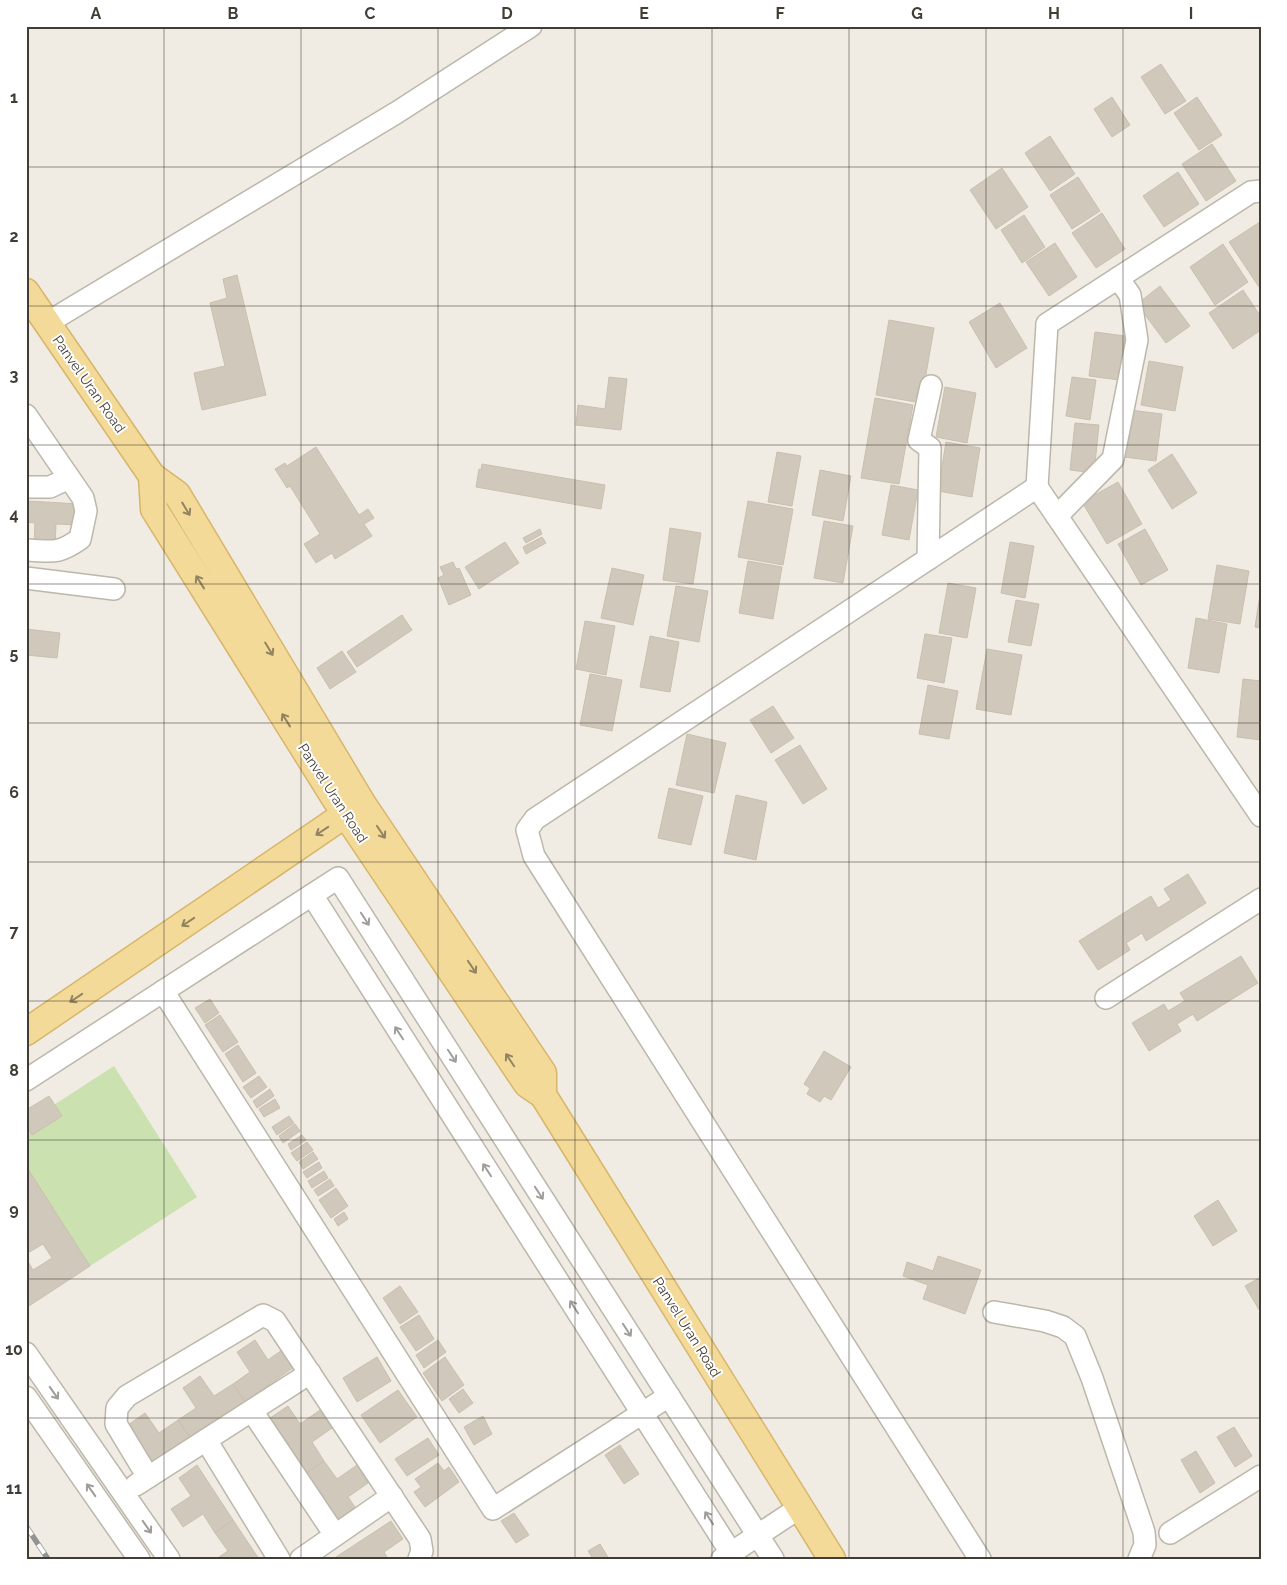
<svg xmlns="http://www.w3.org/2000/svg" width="1287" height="1585" viewBox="0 0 1287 1585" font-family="Raleway,sans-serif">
  <rect width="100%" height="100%" fill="#f0ece4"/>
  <polygon fill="#cbe1b0" points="114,1066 197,1197 90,1266 26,1166 26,1123"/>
  <g fill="#d0c8ba" stroke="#cabfae">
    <polygon points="1161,64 1186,101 1165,114 1141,77"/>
    <polygon points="1112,97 1130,125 1112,137 1094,109"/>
    <polygon points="1197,97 1222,135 1199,150 1174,113"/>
    <polygon points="1050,136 1075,174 1050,191 1025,153"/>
    <polygon points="1212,144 1236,181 1206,201 1182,164"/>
    <polygon points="1002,168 1028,207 996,229 970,190"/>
    <polygon points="1178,172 1199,204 1164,227 1143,196"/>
    <polygon points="1078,177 1100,211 1072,229 1050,195"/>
    <polygon points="1102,213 1125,249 1096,268 1072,233"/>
    <polygon points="1024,215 1045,247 1022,263 1001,230"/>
    <polygon points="1260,222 1261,222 1261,290 1229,242"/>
    <polygon points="1055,243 1077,277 1049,296 1026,262"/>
    <polygon points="1223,244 1248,282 1215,305 1190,267"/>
    <polygon points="237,275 266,395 202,410 194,373 225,366 210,303 227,298 223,279"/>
    <polygon points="1160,286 1190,326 1166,343 1137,304"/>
    <polygon points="1243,290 1261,317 1261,330 1233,349 1209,313"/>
    <polygon points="1000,303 1027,348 996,368 969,322"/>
    <polygon points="889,320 934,328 921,403 876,395"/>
    <polygon points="1095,332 1125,336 1119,380 1089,376"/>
    <polygon points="1149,361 1183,367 1175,411 1141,405"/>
    <polygon points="609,377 627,379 621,430 576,425 578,405 605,409"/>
    <polygon points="1072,377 1096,380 1090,420 1066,416"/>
    <polygon points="945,387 976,393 967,443 936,437"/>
    <polygon points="875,398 913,405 899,484 861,478"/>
    <polygon points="1130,410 1162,414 1156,461 1124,457"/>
    <polygon points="1075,423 1099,425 1094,473 1070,470"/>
    <polygon points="946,442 980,448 972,497 938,491"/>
    <polygon points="316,447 359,515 368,509 374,518 364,524 372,536 335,559 332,553 316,563 304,544 320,534 290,486 287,488 275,469 285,463 287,466"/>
    <polygon points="777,452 801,456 792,506 768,502"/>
    <polygon points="1172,454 1197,493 1172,509 1148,470"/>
    <polygon points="482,464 605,485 601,509 476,487 479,469 481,470"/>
    <polygon points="820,470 851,476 843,521 812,515"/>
    <polygon points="1118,482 1142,524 1107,544 1082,502"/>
    <polygon points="891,485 918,490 909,540 882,535"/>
    <polygon points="26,501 81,504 79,525 56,524 55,548 34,547 35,523 26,522"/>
    <polygon points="748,501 793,509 783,565 738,557"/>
    <polygon points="824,521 853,526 843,583 814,578"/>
    <polygon points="670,528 701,533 693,584 663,580"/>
    <polygon points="540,529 542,534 526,543 523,538"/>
    <polygon points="1145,529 1168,570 1141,585 1118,544"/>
    <polygon points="542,537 546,543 526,554 523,547"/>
    <polygon points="505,542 519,563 479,589 465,567"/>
    <polygon points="1010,542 1034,546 1025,598 1001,593"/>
    <polygon points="748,561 782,567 773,619 739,613"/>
    <polygon points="453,562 456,569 459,568 471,595 449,605 438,578 444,575 440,567"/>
    <polygon points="1217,565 1249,571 1240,624 1208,619"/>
    <polygon points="612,568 644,575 633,625 601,618"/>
    <polygon points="948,583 976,588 967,638 939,633"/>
    <polygon points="676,586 708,591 699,642 667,636"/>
    <polygon points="1261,588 1261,628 1255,627"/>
    <polygon points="1016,600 1039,604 1031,646 1008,642"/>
    <polygon points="402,615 412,630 357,667 347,652"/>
    <polygon points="1196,618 1227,624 1219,673 1188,668"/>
    <polygon points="585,621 615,626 606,675 576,669"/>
    <polygon points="26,629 60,633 57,658 26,655"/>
    <polygon points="925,634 952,638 944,683 917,678"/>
    <polygon points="650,636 679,642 670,692 640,687"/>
    <polygon points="987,649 1022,655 1011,715 976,709"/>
    <polygon points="342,651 356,672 330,689 317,668"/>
    <polygon points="590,674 622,680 612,731 580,725"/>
    <polygon points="1243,679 1261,681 1261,740 1237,737"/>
    <polygon points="928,685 958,691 949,739 919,734"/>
    <polygon points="773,706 794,738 771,753 750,720"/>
    <polygon points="687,734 726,743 714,793 676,785"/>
    <polygon points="800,745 827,789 803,804 775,760"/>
    <polygon points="669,788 703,796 691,845 658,838"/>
    <polygon points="736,795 767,802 756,860 724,853"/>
    <polygon points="1188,874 1206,903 1146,941 1142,933 1126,943 1130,950 1098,970 1079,941 1151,896 1158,908 1171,900 1164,889"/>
    <polygon points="1241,956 1258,983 1197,1021 1193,1014 1177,1024 1181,1031 1149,1051 1132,1023 1164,1004 1168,1011 1185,1001 1180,993"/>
    <polygon points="210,999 219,1013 205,1023 195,1008"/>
    <polygon points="220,1015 238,1042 223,1052 205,1025"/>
    <polygon points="238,1045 256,1073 243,1082 225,1054"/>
    <polygon points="824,1051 851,1067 831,1100 824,1096 820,1102 807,1094 810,1088 804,1084"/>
    <polygon points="259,1076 267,1087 251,1098 243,1087"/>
    <polygon points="270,1089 274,1096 257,1108 253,1101"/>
    <polygon points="49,1096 62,1116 32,1135 26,1125 26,1110"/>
    <polygon points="275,1099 280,1108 264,1117 259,1109"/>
    <polygon points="289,1116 294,1123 277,1135 272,1127"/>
    <polygon points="295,1124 300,1131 283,1143 279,1136"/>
    <polygon points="302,1135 306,1140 291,1150 288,1144"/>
    <polygon points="307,1142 313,1150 297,1161 291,1153"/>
    <polygon points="313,1152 318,1159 303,1169 299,1162"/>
    <polygon points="319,1162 322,1168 307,1178 303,1172"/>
    <polygon points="26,1166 90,1266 29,1306 26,1302 26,1258 33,1270 52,1258 43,1244 26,1254"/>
    <polygon points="324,1171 328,1178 312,1188 308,1181"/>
    <polygon points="330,1179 334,1186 318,1196 314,1190"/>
    <polygon points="336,1188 348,1206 331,1218 319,1200"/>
    <polygon points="1218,1200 1237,1231 1213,1246 1194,1216"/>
    <polygon points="344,1212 348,1219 338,1226 334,1219"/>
    <polygon points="938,1256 981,1270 965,1314 923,1299 928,1285 903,1276 907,1262 933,1271"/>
    <polygon points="1261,1277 1261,1313 1245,1286"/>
    <polygon points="400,1286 418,1312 400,1324 383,1298"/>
    <polygon points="419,1315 434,1339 416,1351 400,1327"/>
    <polygon points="255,1340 268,1360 282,1350 294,1367 245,1402 233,1384 250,1372 237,1352"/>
    <polygon points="438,1340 446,1352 424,1368 416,1355"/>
    <polygon points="377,1357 391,1381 357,1402 343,1378"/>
    <polygon points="445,1357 464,1385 442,1401 423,1373"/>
    <polygon points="200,1376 214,1396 233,1384 245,1402 190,1438 178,1420 196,1408 183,1388"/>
    <polygon points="463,1389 473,1403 459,1413 449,1399"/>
    <polygon points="398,1390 417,1417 380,1443 361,1415"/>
    <polygon points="288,1406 300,1424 320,1410 332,1428 312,1442 324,1461 306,1473 270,1418"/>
    <polygon points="145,1413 159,1433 178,1420 190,1438 145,1470 128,1425"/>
    <polygon points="483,1416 492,1434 474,1445 464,1427"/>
    <polygon points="1234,1427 1252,1456 1235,1467 1217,1437"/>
    <polygon points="428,1438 439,1455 407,1476 395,1459"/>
    <polygon points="620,1445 639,1474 624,1484 605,1455"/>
    <polygon points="1196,1451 1215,1483 1200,1493 1181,1460"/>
    <polygon points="324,1461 337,1479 357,1465 368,1483 348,1497 361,1516 343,1528 306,1473"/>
    <polygon points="438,1463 444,1471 449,1467 459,1482 425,1507 414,1492 421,1487 415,1479"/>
    <polygon points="197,1465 233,1520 215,1533 203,1514 183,1527 171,1509 191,1496 179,1478"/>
    <polygon points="514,1513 529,1535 516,1543 501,1521"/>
    <polygon points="233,1520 259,1559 216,1559 228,1551 215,1533"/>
    <polygon points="391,1521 403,1539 384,1552 388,1559 337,1559 336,1557"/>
    <polygon points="600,1544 609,1559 593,1559 588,1551"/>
  </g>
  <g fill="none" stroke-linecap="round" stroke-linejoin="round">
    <defs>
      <g id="minor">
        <polyline points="47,323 396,113 531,26"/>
        <path d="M26 415 83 498 86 511 80 539C57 555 52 551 26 550"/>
        <polyline points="26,487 50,487 69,478"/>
        <polyline points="1037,487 1047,324 1251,192 1261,191"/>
        <polyline points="1057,516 1113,459 1137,340 1130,295 1118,278"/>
        <polyline points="928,559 930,448 919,440 931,386"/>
        <polyline points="26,578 114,589"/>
        <polyline points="312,895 735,1559"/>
        <polyline points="163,991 493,1509 669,1396"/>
        <polyline points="1106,998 1261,899"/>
        <polyline points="26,1080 338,878 773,1559"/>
        <polyline points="994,1312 1045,1321 1063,1327 1075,1336 1092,1378 1144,1532 1145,1545 1139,1559"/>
        <polyline points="26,1353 169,1559"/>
        <polyline points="26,1397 139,1559"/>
        <polyline points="252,1411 335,1535"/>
        <polyline points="206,1440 279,1559"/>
        <polyline points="148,1477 116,1424 117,1408 127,1396 263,1315 275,1321 420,1539 422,1551 419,1559"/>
        <polyline points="136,1485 310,1373"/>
        <polyline points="1170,1533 1261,1476"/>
        <polyline points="301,1559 392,1496"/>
        <polyline points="722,1559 799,1508"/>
        <polyline points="980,1559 534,856 527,830 535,819 1037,487 1261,816"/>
      </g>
      <g id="major">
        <polyline points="26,292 152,476 177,494 362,803 543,1073 543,1095"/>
        <polyline points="152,476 154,509 336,800 527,1084 543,1095 832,1559"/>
        <polyline points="26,1032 359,805"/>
      </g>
    </defs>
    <use href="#minor" stroke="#bdb7aa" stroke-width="24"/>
    <use href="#major" stroke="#d7b66a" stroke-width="29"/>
    <use href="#minor" stroke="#fff" stroke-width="21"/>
    <use href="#major" stroke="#f4da98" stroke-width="26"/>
    <defs>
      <polyline id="rail" points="26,1526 48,1559"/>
    </defs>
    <use href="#rail" stroke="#939393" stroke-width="5.5"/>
    <use href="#rail" stroke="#fff" stroke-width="4" stroke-dasharray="11" stroke-linecap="butt"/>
  </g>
  <defs><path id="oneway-shaft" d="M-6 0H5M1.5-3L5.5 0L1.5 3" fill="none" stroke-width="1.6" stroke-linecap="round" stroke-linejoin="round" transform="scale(1.25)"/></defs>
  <g stroke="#928361">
    <use href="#oneway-shaft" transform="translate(186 509) rotate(59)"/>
    <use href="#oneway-shaft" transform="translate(200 582) rotate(-122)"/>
    <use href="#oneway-shaft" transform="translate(269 649) rotate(59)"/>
    <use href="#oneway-shaft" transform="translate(286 720) rotate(-122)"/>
    <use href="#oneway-shaft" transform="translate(322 831) rotate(146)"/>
    <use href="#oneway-shaft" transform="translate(381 832) rotate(56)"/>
    <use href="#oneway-shaft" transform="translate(188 922) rotate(146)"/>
    <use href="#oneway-shaft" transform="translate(472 967) rotate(56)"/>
    <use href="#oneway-shaft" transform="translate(76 998) rotate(146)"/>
    <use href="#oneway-shaft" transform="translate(510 1060) rotate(-124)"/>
  </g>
  <g stroke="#a09e9a">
    <use href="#oneway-shaft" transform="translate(365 919) rotate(57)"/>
    <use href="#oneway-shaft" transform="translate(399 1033) rotate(-123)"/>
    <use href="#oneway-shaft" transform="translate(452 1056) rotate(57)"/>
    <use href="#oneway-shaft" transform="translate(487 1170) rotate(-123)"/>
    <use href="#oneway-shaft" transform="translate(539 1193) rotate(57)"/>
    <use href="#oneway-shaft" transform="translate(574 1307) rotate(-123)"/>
    <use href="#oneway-shaft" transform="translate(627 1330) rotate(57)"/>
    <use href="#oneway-shaft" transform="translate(54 1393) rotate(55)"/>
    <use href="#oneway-shaft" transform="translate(91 1490) rotate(-125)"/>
    <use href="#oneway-shaft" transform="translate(709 1518) rotate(-123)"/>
    <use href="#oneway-shaft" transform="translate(147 1527) rotate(55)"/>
  </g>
  <path fill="none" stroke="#413c34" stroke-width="1" stroke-opacity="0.55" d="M164 26V1559M301 26V1559M438 26V1559M575 26V1559M712 26V1559M849 26V1559M986 26V1559M1123 26V1559M26 167H1261M26 306H1261M26 445H1261M26 584H1261M26 723H1261M26 862H1261M26 1001H1261M26 1140H1261M26 1279H1261M26 1418H1261"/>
  <g text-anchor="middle" stroke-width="4" stroke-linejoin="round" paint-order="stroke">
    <g font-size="14" fill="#413c34" stroke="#fff">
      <text transform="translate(89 384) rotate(55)" y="5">Panvel Uran Road</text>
      <text transform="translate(333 793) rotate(57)" y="5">Panvel Uran Road</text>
      <text transform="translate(687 1327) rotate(58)" y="5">Panvel Uran Road</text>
    </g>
  </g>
  <rect width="1287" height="1585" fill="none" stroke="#ffffff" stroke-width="55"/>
  <rect x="28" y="28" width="1232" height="1530" fill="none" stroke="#413c34" stroke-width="2"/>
  <g font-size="16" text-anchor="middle" font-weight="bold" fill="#413c34">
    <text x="96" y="19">A</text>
    <text x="233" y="19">B</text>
    <text x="370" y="19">C</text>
    <text x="507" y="19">D</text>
    <text x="644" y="19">E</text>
    <text x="780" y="19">F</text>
    <text x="917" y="19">G</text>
    <text x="1054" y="19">H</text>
    <text x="1191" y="19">I</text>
    <text x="14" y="103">1</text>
    <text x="14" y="242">2</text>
    <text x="14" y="381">3</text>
    <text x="14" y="520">4</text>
    <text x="14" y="659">5</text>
    <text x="14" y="798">6</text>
    <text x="14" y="937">7</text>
    <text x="14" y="1076">8</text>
    <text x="14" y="1215">9</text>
    <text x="14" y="1355">10</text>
    <text x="14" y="1494">11</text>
  </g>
</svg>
